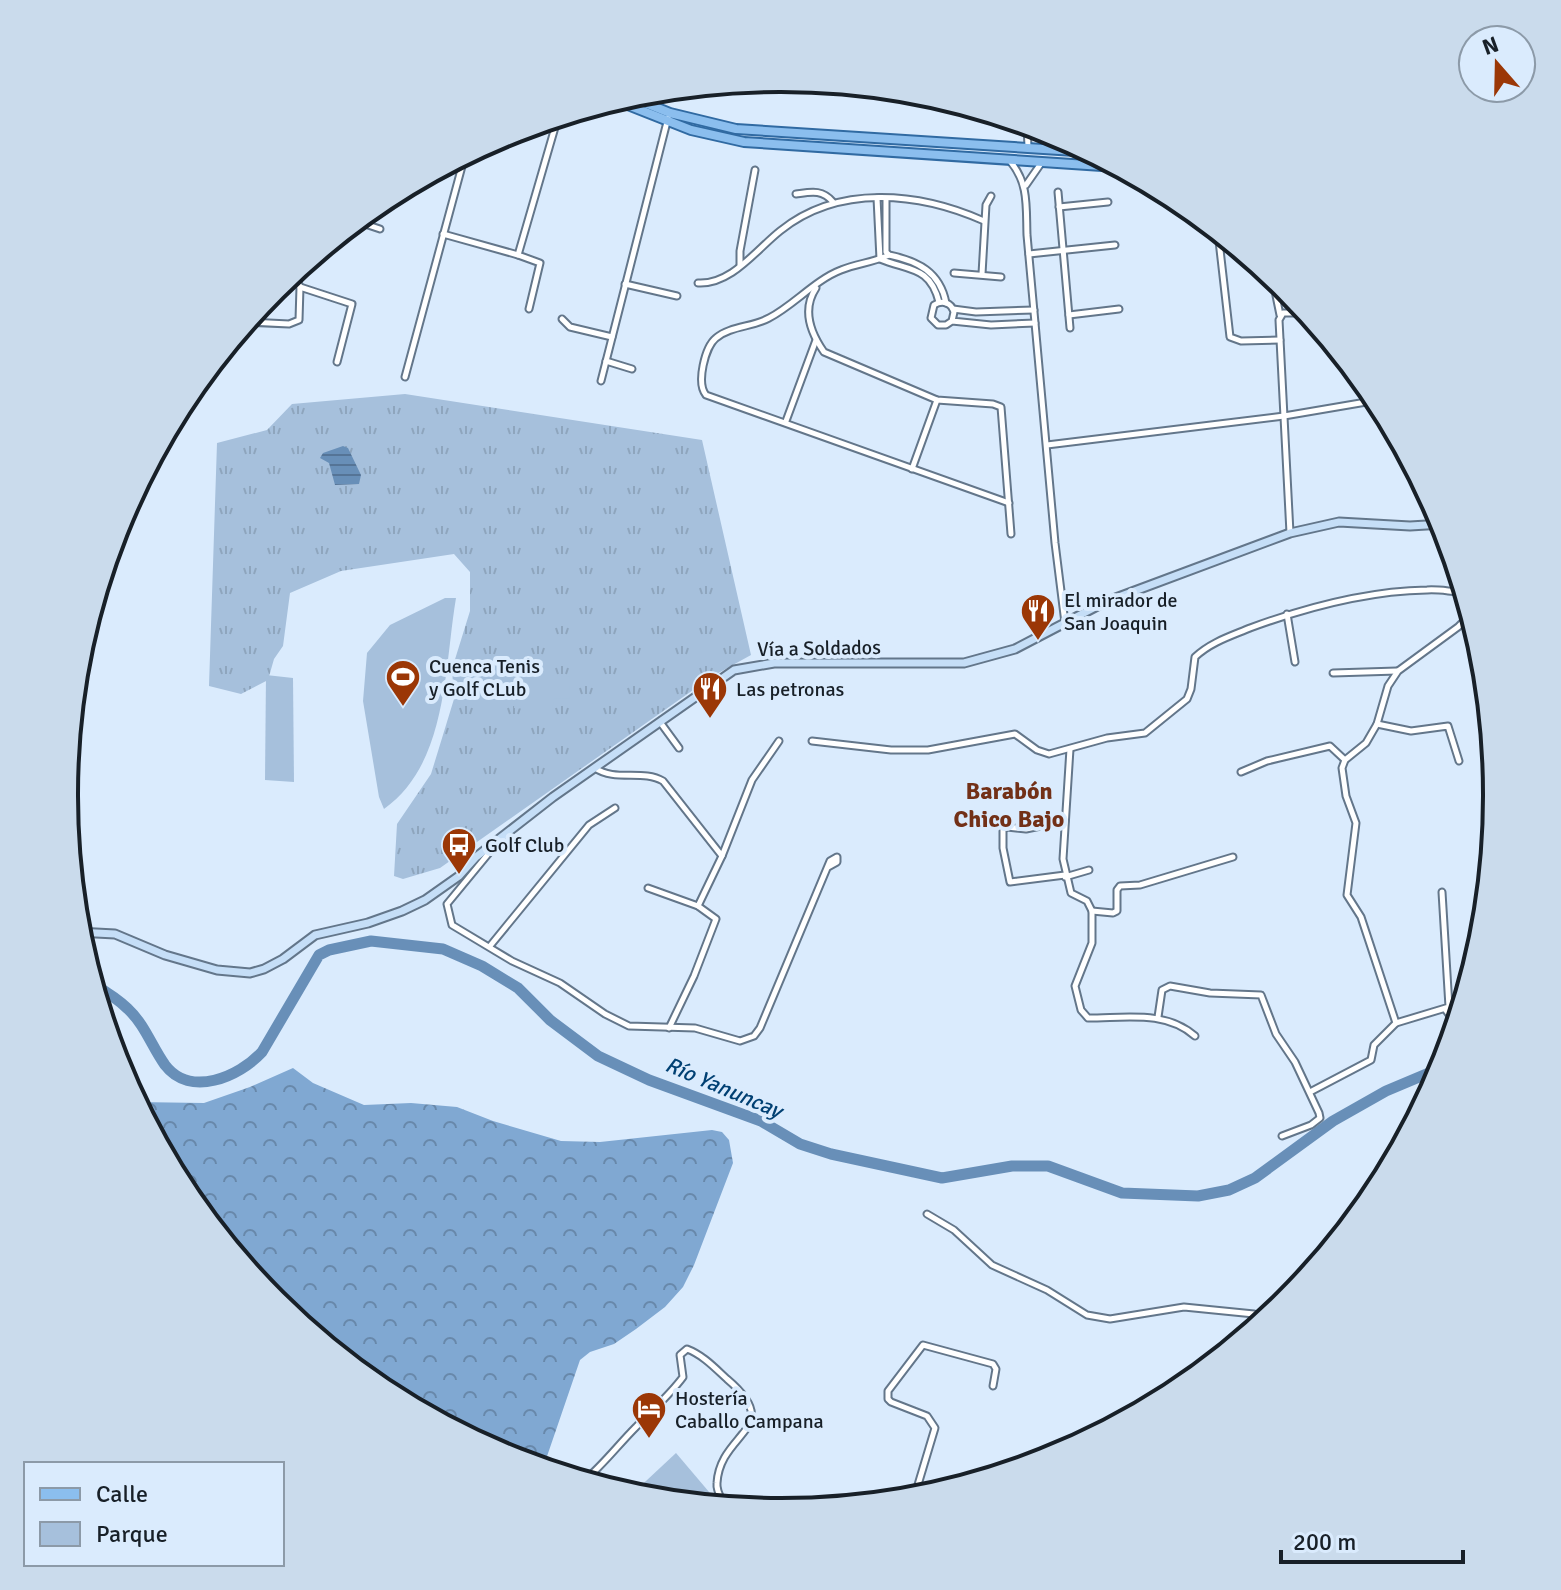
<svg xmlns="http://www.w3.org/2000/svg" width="1561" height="1590" viewBox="0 0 1561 1590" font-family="Signika,sans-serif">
  <defs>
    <pattern id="grass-tufts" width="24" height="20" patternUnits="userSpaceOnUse" patternTransform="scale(2)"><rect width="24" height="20" fill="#a6c0dc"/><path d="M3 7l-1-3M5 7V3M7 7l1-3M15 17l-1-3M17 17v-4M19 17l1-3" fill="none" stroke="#8ea5bd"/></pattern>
    <pattern id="forest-crowns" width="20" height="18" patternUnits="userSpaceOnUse" patternTransform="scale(2)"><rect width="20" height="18" fill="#80a8d2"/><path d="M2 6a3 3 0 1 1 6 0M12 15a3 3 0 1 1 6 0" fill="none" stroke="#6888aa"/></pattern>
    <pattern id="water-rules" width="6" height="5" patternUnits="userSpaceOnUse" patternTransform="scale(2)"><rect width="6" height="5" fill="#688fb8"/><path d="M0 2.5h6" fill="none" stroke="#557496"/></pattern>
  </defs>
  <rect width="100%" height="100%" fill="#daebfd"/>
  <polygon fill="url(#grass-tufts)" points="405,394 702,440 751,655 713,676 440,868 403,879 394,876 397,824 431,774 454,699 452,669 470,611 470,572 454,554 341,571 290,593 283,646 274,659 268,680 241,694 209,686 217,443 267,430 292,404"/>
  <polygon fill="url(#forest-crowns)" points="293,1068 313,1083 364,1105 411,1103 457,1107 493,1121 561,1141 600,1142 712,1130 722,1132 729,1140 733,1163 694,1265 683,1287 665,1307 636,1329 614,1344 590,1352 580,1360 543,1468 506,1457 382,1390 274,1301 185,1193 136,1102 204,1103 250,1087"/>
  <g fill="#a6c0dc">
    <path d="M445 598H456C444 669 448 763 384 809L379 797 363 701 367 653 390 625Z"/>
    <polygon points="517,673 570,677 569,699 554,698 552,711 514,708"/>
    <polygon points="266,675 293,678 294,782 265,780"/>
    <polygon points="676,1453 715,1499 709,1504 631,1495"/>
  </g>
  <polygon fill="url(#water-rules)" points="343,446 348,448 361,475 359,484 335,485 329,463 320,458 323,453"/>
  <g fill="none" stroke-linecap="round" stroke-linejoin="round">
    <path stroke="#688fb8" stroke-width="11" d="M93 984C105 991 118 999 128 1009 145 1025 152 1047 165 1065 190 1098 239 1077 262 1052L319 955 329 950 371 941 443 949 482 966 518 988 550 1020 598 1056 649 1080 761 1121 800 1144 831 1154 942 1178 1012 1166H1048L1122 1193 1198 1196 1229 1190 1255 1178 1333 1121 1386 1091 1443 1067"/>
    <defs>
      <g id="street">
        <polyline points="1027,125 1028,147"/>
        <path d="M1010 161C1029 183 1026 207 1027 235L1055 543 1065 623"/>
        <polyline points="1026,185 1042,162"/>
        <polyline points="1058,192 1070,328"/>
        <path d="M796 194C811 192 822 189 833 202"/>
        <path d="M877 198 880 259C909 271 930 266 939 302"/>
        <path d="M886 199V252L889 255C918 261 940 272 946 303"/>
        <polyline points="1059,207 1108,202"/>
        <polyline points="356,221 380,229"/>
        <polyline points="1218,232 1230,337 1241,341 1280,340"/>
        <polyline points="443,234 518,255"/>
        <polyline points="1029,254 1115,245"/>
        <path d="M889 255C872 263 858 263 841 270 815 280 794 305 769 318 753 327 730 326 716 338 705 347 696 383 706 395L1009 503"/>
        <polyline points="740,265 740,251 755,170"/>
        <polyline points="954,273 1001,277"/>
        <polyline points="982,274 986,205 991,196"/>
        <polyline points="1272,276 1280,315"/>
        <path d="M698 283C731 285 756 250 780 231 838 184 919 192 984 221"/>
        <polyline points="625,284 677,296"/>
        <polyline points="300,287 352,304 337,362"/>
        <path d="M816 288C802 309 810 332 824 352L937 400 993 404 1001 407 1011 534"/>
        <polyline points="529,309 540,263 518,255 558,117"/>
        <polyline points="953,309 976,312 1034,310"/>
        <polyline points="1069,315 1119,309"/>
        <polyline points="562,319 570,327 612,337"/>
        <path d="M952 321 954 312C951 302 942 300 934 305L931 318 938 325H946L952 321 991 325 1035 323"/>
        <polyline points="246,322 289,324 299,320 300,287 293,272"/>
        <polyline points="606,361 632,369"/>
        <polyline points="405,377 465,155"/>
        <polyline points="601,381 668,118"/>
        <polyline points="786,421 816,340"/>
        <polyline points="1047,445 1284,416 1378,400"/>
        <polyline points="912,469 937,400"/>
        <polyline points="1290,533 1279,320 1283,313 1307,313"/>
        <polyline points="1287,614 1295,662"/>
        <polyline points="1333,673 1397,671"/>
        <polyline points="660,722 679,748"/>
        <polyline points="1377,724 1411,731 1448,726 1459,761"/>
        <path d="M812 741 891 750H928L1015 734 1037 750 1049 754 1107 738 1145 733 1187 699 1191 689 1195 657C1211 642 1231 636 1250 628 1307 607 1366 591 1427 590 1439 589 1452 592 1464 592"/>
        <path d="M1070 749 1063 859 1071 893 1087 901 1092 911V943L1075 986 1081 1010 1088 1018C1126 1018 1165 1010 1195 1036"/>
        <path d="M595 768C615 782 643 769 663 781L722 856"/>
        <polyline points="1241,772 1267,761 1330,746 1345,760"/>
        <polyline points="492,845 489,853 447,904 452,925 512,961 560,983 605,1014 629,1026 695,1028 740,1041 754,1036 760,1028 830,861 837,857 837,862 828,867"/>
        <polyline points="1065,875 1010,882 1003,848 1003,830 1007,827 1026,829 1065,821"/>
        <polyline points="1065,877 1089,870"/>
        <polyline points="648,888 698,906 716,919 694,976 669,1028"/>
        <polyline points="698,906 722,856 752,780 779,741"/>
        <polyline points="1092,911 1113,913 1117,911 1117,890 1120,886 1140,885 1233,857"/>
        <polyline points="490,946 589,825 615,808"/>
        <polyline points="1445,1009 1456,1024"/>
        <polyline points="1158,1017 1162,990 1170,986 1210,993 1261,995 1276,1034 1295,1062 1319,1113 1320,1118 1311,1125 1282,1136"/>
        <polyline points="1396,1023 1449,1007 1442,892"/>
        <polyline points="1310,1092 1371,1060 1374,1045 1396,1023 1361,917 1347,895 1356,823 1346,796 1342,768 1345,760 1366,743 1377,724 1388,686 1398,671 1458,627 1464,621 1468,606"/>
        <polyline points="927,1214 954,1230 992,1265 1047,1290 1087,1315 1110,1319 1184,1307 1254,1314 1268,1318"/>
        <path d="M584 1481C604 1464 618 1445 636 1427 652 1410 669 1396 683 1377L680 1355 687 1349C703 1355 715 1368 727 1379 786 1429 720 1431 717 1483 716 1492 722 1499 725 1506"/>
        <polyline points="914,1498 935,1428 927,1416 891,1402 888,1399 888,1391 923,1345 993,1364 996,1369 993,1386"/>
      </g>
      <polyline id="secondary" points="77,932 115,934 165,955 217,970 250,973 264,969 283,959 315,935 368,923 402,911 425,900 459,876 476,857 553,797 734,670 774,663 964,663 1015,649 1105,602 1290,533 1339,522 1410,526 1443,524"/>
      <g id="primary">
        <polyline points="628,96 670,113 736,129 1090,152"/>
        <polyline points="615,100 691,130 744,142 1117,167"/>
      </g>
    </defs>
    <use href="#street" stroke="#63768a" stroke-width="9"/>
    <use href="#secondary" stroke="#63768a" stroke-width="11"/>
    <use href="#primary" stroke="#306aa2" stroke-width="12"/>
    <use href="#street" stroke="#fff" stroke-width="5"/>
    <use href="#secondary" stroke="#c5def7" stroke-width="7"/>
    <use href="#primary" stroke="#8bbeee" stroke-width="8"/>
  </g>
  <defs>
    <symbol id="restaurant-pin" viewBox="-11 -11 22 30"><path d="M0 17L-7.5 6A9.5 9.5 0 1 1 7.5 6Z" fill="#9b3706" stroke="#daebfd"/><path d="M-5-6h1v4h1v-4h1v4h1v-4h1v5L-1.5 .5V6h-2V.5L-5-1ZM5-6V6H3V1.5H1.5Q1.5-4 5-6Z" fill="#fff"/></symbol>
    <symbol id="stadium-pin" viewBox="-11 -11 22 30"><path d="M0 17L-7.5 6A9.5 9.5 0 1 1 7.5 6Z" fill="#9b3706" stroke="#daebfd"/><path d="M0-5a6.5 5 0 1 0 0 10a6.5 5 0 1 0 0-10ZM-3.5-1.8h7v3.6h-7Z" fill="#fff"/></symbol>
    <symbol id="bus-pin" viewBox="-11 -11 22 30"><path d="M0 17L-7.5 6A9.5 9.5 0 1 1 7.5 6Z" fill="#9b3706" stroke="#daebfd"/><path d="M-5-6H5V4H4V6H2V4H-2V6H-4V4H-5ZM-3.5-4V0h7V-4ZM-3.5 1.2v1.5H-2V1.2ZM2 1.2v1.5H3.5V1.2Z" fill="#fff"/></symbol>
    <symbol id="hotel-pin" viewBox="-11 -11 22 30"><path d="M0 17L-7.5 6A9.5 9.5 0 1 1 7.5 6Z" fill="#9b3706" stroke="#daebfd"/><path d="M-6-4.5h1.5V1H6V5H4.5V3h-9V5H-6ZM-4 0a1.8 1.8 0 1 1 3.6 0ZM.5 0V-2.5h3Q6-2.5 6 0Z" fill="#fff"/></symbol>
  </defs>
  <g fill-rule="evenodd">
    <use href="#restaurant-pin" x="1018" y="591" width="40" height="54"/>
    <use href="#stadium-pin" x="383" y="657" width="40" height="54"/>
    <use href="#restaurant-pin" x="690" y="669" width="40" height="54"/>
    <use href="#bus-pin" x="439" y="825" width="40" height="54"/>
    <use href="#hotel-pin" x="629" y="1389" width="40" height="54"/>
  </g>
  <g text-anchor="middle" stroke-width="8" stroke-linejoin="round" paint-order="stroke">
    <g font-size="20" fill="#182028" stroke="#daebfd" text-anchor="start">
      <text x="1064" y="607">El mirador de<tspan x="1064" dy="23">San Joaquin</tspan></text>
      <text x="429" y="673">Cuenca Tenis<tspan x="429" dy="23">y Golf CLub</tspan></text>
      <text x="736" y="696">Las petronas</text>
      <text x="485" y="852">Golf Club</text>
      <text x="675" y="1405">Hostería<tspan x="675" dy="23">Caballo Campana</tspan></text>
    </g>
    <g font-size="20" fill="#182028" stroke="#daebfd">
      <text transform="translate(819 648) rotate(-1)" y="7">Vía a Soldados</text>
    </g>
    <g font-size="22" font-style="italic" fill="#004073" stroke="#daebfd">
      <text transform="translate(724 1087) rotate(23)" y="8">Río Yanuncay</text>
    </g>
    <g font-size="24" font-weight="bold" fill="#723017" stroke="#daebfd">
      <text x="1009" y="799">Barabón<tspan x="1009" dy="28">Chico Bajo</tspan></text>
    </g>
  </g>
  <path d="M0 0H1561V1590H0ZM780 92H781A702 702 0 0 1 1483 794V796A702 702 0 0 1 781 1498H780A702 702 0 0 1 78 796V794A702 702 0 0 1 780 92Z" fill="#cadbec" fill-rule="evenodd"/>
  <path fill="none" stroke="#182028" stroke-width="4" d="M780 92H781A702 702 0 0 1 1483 794V796A702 702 0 0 1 781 1498H780A702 702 0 0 1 78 796V794A702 702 0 0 1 780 92Z"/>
  <rect x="24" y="1462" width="260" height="104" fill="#daebfd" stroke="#8c9aa8" stroke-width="2"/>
  <rect x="40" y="1488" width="40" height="12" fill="#8bbeee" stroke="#8c9aa8" stroke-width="2"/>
  <text x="96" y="1502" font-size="24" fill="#182028">Calle</text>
  <rect x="40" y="1522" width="40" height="24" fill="#a6c0dc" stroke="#8c9aa8" stroke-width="2"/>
  <text x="96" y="1542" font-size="24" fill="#182028">Parque</text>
  <g transform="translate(1497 64) rotate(340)"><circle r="38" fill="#daebfd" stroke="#8c9aa8" stroke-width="2"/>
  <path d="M0-6L14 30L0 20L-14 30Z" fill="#9b3706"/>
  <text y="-12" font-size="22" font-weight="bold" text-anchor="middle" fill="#182028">N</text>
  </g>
  <path d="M1281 1550v12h182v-12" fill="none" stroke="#182028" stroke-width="4"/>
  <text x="1293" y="1550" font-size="24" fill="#182028" stroke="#daebfd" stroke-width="6" paint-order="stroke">200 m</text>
</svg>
